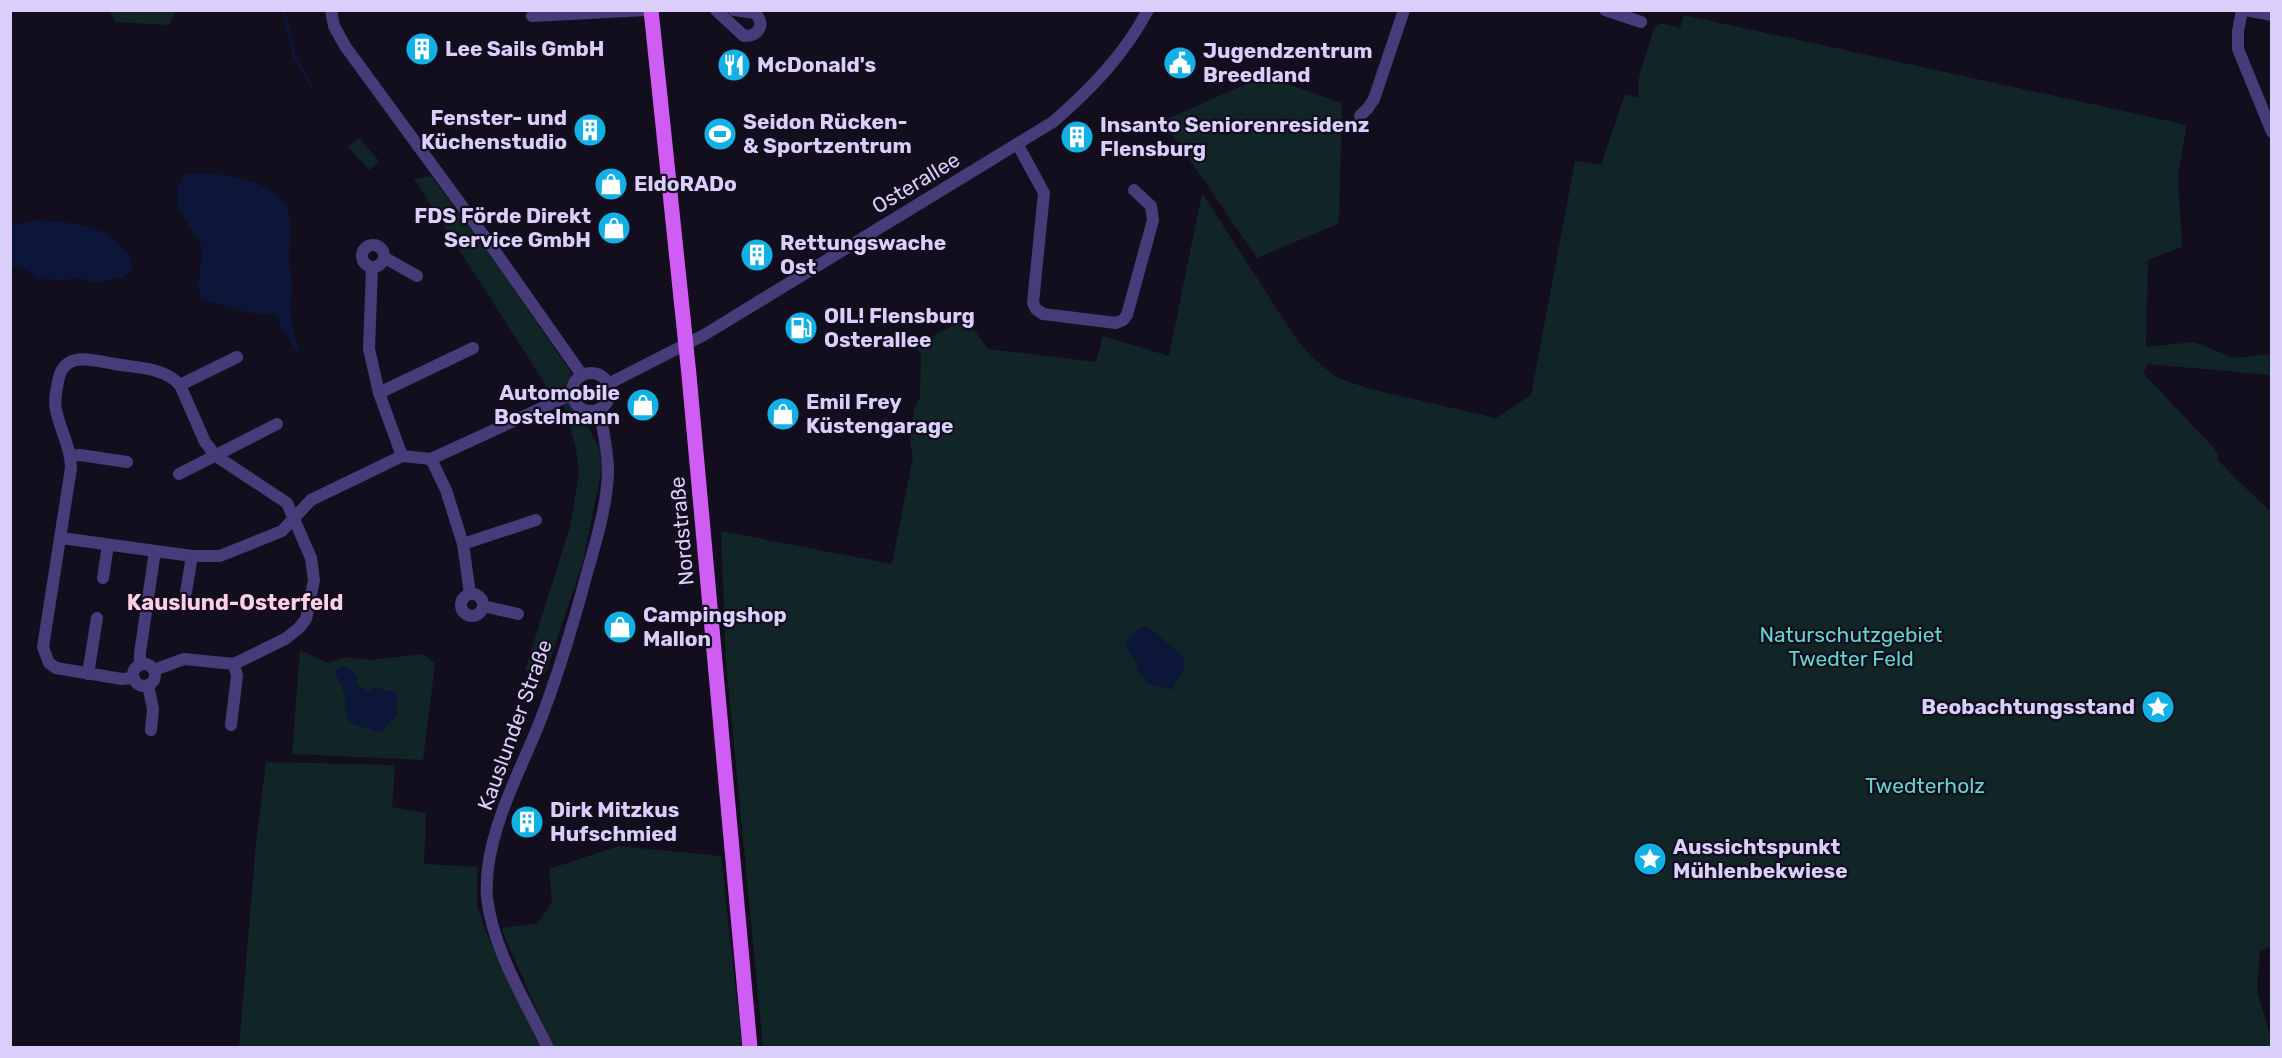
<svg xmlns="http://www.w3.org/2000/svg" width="2282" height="1058" viewBox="0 0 2282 1058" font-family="Rubik,sans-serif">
  <rect width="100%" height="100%" fill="#130e1e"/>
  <g fill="#112527" fill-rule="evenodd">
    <polygon points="109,11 176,11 169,25 116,22"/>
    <polygon points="1684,15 2187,125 2178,174 2182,247 2148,260 2146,347 2194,342 2234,358 2271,354 2271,375 2148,364 2143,373 2213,447 2219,456 2216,458 2236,479 2271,512 2272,946 2260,951 2257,991 2271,1038 2271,1047 763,1047 726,661 721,531 892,564 913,456 910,443 914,410 920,397 921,354 915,345 966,319 988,349 1096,362 1103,336 1169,356 1202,193 1297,340 1313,358 1336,377 1370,389 1496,418 1531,395 1575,161 1601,165 1625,94 1639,98 1639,77 1654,28 1660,23 1680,28"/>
    <polygon points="1264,76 1342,103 1339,221 1338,224 1257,258 1163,121"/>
    <polygon points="359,138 379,161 369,170 348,147"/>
    <polygon points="431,176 489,253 570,371 572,382 551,393 414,179"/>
    <polygon points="563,402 568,403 582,415 599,448 602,469 582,565 545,674 525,670 570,527 579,472 576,448"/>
    <path d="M300 650 328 663 347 657 370 660 424 654 435 664 423 760 292 754ZM341 681 356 684 368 693 376 688 394 692 397 715C383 729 370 732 351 723Z"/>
    <polygon points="266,762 395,765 392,807 426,813 424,864 477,867 477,905 486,932 541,1047 239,1048 256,844"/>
    <polygon points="619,846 721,856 742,1047 553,1047 501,928 538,923 552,901 549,869"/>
  </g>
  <g fill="#0c1638">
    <path d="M200 173C226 174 275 181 287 208 294 224 288 242 289 258 289 266 291 274 292 281 292 292 290 303 291 314 291 329 297 344 302 358L282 329 276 314 249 313 201 299 198 288 202 247 179 209 176 191 184 174Z"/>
    <path d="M35 220C73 223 123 224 133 269L124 277 97 283 75 277 67 280 37 279 26 270 11 265V226Z"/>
    <polygon points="1146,625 1184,657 1185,667 1172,690 1148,684 1137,670 1139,667 1125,646 1130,636"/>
    <path d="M341 666C350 668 354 671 358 679L356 684 368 693 375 687 394 692 398 695 396 718 387 724 384 731 377 732C367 726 356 729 347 720L344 689 335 674 337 669Z"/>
  </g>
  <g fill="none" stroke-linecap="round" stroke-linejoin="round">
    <polyline stroke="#0c1638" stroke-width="3" points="284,10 294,56 312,87"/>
    <g stroke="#473c79" stroke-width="12">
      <polyline points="331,10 334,26 345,46 492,247 582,375"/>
      <path d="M716 10 744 36C759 36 766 24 755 13L734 10"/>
      <polyline points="1605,10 1641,22"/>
      <polyline points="2242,10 2238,31 2238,49 2272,132"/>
      <polyline points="2246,10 2272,15"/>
      <polyline points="532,16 645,10"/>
      <polyline points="1360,116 1368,108 1374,99 1404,10"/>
      <polyline points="1018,145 1044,193 1033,303 1036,309 1043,314 1116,323 1123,320 1127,315 1153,220 1151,206 1134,190"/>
      <circle cx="373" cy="256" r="11"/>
      <polyline points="385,258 417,276"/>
      <polyline points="372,268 369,349 379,393 402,456"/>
      <circle cx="591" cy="392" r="19"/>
      <path d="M608 384 704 335 1053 122C1091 89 1124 55 1148 10"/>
      <polyline points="180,385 237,357"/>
      <polyline points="379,393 473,348"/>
      <polyline points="71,456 80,455 127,462"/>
      <polyline points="431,459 446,490 463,544 470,594"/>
      <polyline points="179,474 277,424"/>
      <polyline points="61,538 192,556 220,556 282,531 311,500 402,456 431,459 572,394"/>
      <polyline points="463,544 536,520"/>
      <polyline points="103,578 108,545"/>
      <polyline points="186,592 192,556"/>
      <circle cx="472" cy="605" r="11"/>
      <polyline points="483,606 518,614"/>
      <circle cx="144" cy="675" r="11"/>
      <polyline points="140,665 140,653 155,551"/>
      <polyline points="88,674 97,618"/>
      <path d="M134 678 122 679 56 668 49 663 43 647 71 468C71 447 60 430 56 410 54 401 56 392 58 382 63 350 91 360 115 364 137 368 164 367 180 385L205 442 216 456 287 503 311 558 314 580 306 619 299 628 285 639 234 664 184 659 154 670"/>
      <polyline points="148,685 153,709 151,730"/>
      <polyline points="231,725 237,676 234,664"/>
      <path d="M548 1048C526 1002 492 948 487 897 483 841 516 779 537 729 557 679 573 625 587 573 596 541 607 506 608 472 608 450 603 430 599 409"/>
    </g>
    <polyline stroke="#d05df3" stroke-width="15" points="651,10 689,375 750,1048"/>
  </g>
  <defs>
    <symbol id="building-disc" viewBox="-11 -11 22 22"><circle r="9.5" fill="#11b1e5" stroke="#130e1e"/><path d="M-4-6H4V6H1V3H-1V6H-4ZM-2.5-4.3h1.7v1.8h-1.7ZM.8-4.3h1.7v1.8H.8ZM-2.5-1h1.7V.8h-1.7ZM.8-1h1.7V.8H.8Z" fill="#fff"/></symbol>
    <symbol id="civic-disc" viewBox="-11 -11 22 22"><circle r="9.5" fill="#11b1e5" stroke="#130e1e"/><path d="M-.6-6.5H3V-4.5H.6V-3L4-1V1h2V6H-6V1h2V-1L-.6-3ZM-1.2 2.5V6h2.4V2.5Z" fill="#fff"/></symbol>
    <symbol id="restaurant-disc" viewBox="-11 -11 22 22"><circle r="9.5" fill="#11b1e5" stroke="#130e1e"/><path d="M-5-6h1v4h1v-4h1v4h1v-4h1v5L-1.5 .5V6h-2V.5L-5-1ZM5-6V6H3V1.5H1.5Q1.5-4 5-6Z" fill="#fff"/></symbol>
    <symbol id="stadium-disc" viewBox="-11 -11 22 22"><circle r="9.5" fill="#11b1e5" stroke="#130e1e"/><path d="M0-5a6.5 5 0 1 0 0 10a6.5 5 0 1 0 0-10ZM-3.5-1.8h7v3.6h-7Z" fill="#fff"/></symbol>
    <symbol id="shop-disc" viewBox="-11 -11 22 22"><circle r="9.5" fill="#11b1e5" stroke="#130e1e"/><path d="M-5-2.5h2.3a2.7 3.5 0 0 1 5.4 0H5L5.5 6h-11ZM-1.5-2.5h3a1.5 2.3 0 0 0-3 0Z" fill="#fff"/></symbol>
    <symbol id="fuel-disc" viewBox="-11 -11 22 22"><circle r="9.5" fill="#11b1e5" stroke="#130e1e"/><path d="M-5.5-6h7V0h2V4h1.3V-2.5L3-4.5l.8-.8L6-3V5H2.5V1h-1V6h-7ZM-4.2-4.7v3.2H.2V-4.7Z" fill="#fff"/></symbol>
    <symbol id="sight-disc" viewBox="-11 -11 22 22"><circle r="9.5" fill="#11b1e5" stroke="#130e1e"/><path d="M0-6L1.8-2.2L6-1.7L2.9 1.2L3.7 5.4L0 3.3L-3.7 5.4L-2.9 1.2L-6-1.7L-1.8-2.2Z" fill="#fff"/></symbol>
  </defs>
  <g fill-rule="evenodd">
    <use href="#building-disc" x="403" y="30" width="38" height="38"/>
    <use href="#civic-disc" x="1161" y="44" width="38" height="38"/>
    <use href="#restaurant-disc" x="715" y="46" width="38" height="38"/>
    <use href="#building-disc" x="571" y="111" width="38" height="38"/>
    <use href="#stadium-disc" x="701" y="115" width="38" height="38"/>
    <use href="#building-disc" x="1058" y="118" width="38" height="38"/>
    <use href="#shop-disc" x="592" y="165" width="38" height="38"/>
    <use href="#shop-disc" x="595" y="209" width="38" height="38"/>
    <use href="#building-disc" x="738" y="236" width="38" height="38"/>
    <use href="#fuel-disc" x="782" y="309" width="38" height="38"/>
    <use href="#shop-disc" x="624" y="386" width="38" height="38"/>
    <use href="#shop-disc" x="764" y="395" width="38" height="38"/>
    <use href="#shop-disc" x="601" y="608" width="38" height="38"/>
    <use href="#sight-disc" x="2139" y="688" width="38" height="38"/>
    <use href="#building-disc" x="508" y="803" width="38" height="38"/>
    <use href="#sight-disc" x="1631" y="840" width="38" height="38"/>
  </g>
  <g text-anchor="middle" stroke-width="4.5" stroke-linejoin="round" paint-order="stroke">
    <g font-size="21" font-weight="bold" fill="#dacefb" stroke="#130e1e" text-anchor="start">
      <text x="445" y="56">Lee Sails GmbH</text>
      <text x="1203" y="58">Jugendzentrum<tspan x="1203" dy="24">Breedland</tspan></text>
      <text x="757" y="72">McDonald's</text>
      <text x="567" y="125" text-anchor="end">Fenster- und<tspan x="567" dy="24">Küchenstudio</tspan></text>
      <text x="743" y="129">Seidon Rücken-<tspan x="743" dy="24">&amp; Sportzentrum</tspan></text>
      <text x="1100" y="132">Insanto Seniorenresidenz<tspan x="1100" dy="24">Flensburg</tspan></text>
      <text x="634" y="191">EldoRADo</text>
      <text x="591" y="223" text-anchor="end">FDS Förde Direkt<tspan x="591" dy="24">Service GmbH</tspan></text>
      <text x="780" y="250">Rettungswache<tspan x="780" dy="24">Ost</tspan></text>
      <text x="824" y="323">OIL! Flensburg<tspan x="824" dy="24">Osterallee</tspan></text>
      <text x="620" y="400" text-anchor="end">Automobile<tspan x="620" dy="24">Bostelmann</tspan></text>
      <text x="806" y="409">Emil Frey<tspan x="806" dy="24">Küstengarage</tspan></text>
      <text x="643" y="622">Campingshop<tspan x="643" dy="24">Mallon</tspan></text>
      <text x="2135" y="714" text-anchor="end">Beobachtungsstand</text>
      <text x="550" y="817">Dirk Mitzkus<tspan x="550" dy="24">Hufschmied</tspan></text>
      <text x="1673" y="854">Aussichtspunkt<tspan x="1673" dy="24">Mühlenbekwiese</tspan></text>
    </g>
    <g font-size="21" fill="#dacefb" stroke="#130e1e">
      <text transform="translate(916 183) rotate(-31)" y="7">Osterallee</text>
      <text transform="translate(682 531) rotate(-95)" y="7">Nordstraße</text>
      <text transform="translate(515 725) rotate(-70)" y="7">Kauslunder Straße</text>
    </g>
    <g font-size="21" fill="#60d5c9" stroke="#130e1e">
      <text x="1851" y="642">Naturschutzgebiet<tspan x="1851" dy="24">Twedter Feld</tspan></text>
      <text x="1925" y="793">Twedterholz</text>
    </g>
    <g font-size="22" font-weight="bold" fill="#fcd0e5" stroke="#130e1e">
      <text x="235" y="610">Kauslund-Osterfeld</text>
    </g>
  </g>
  <rect width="2282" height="1058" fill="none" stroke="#dacefb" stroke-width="24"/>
</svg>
